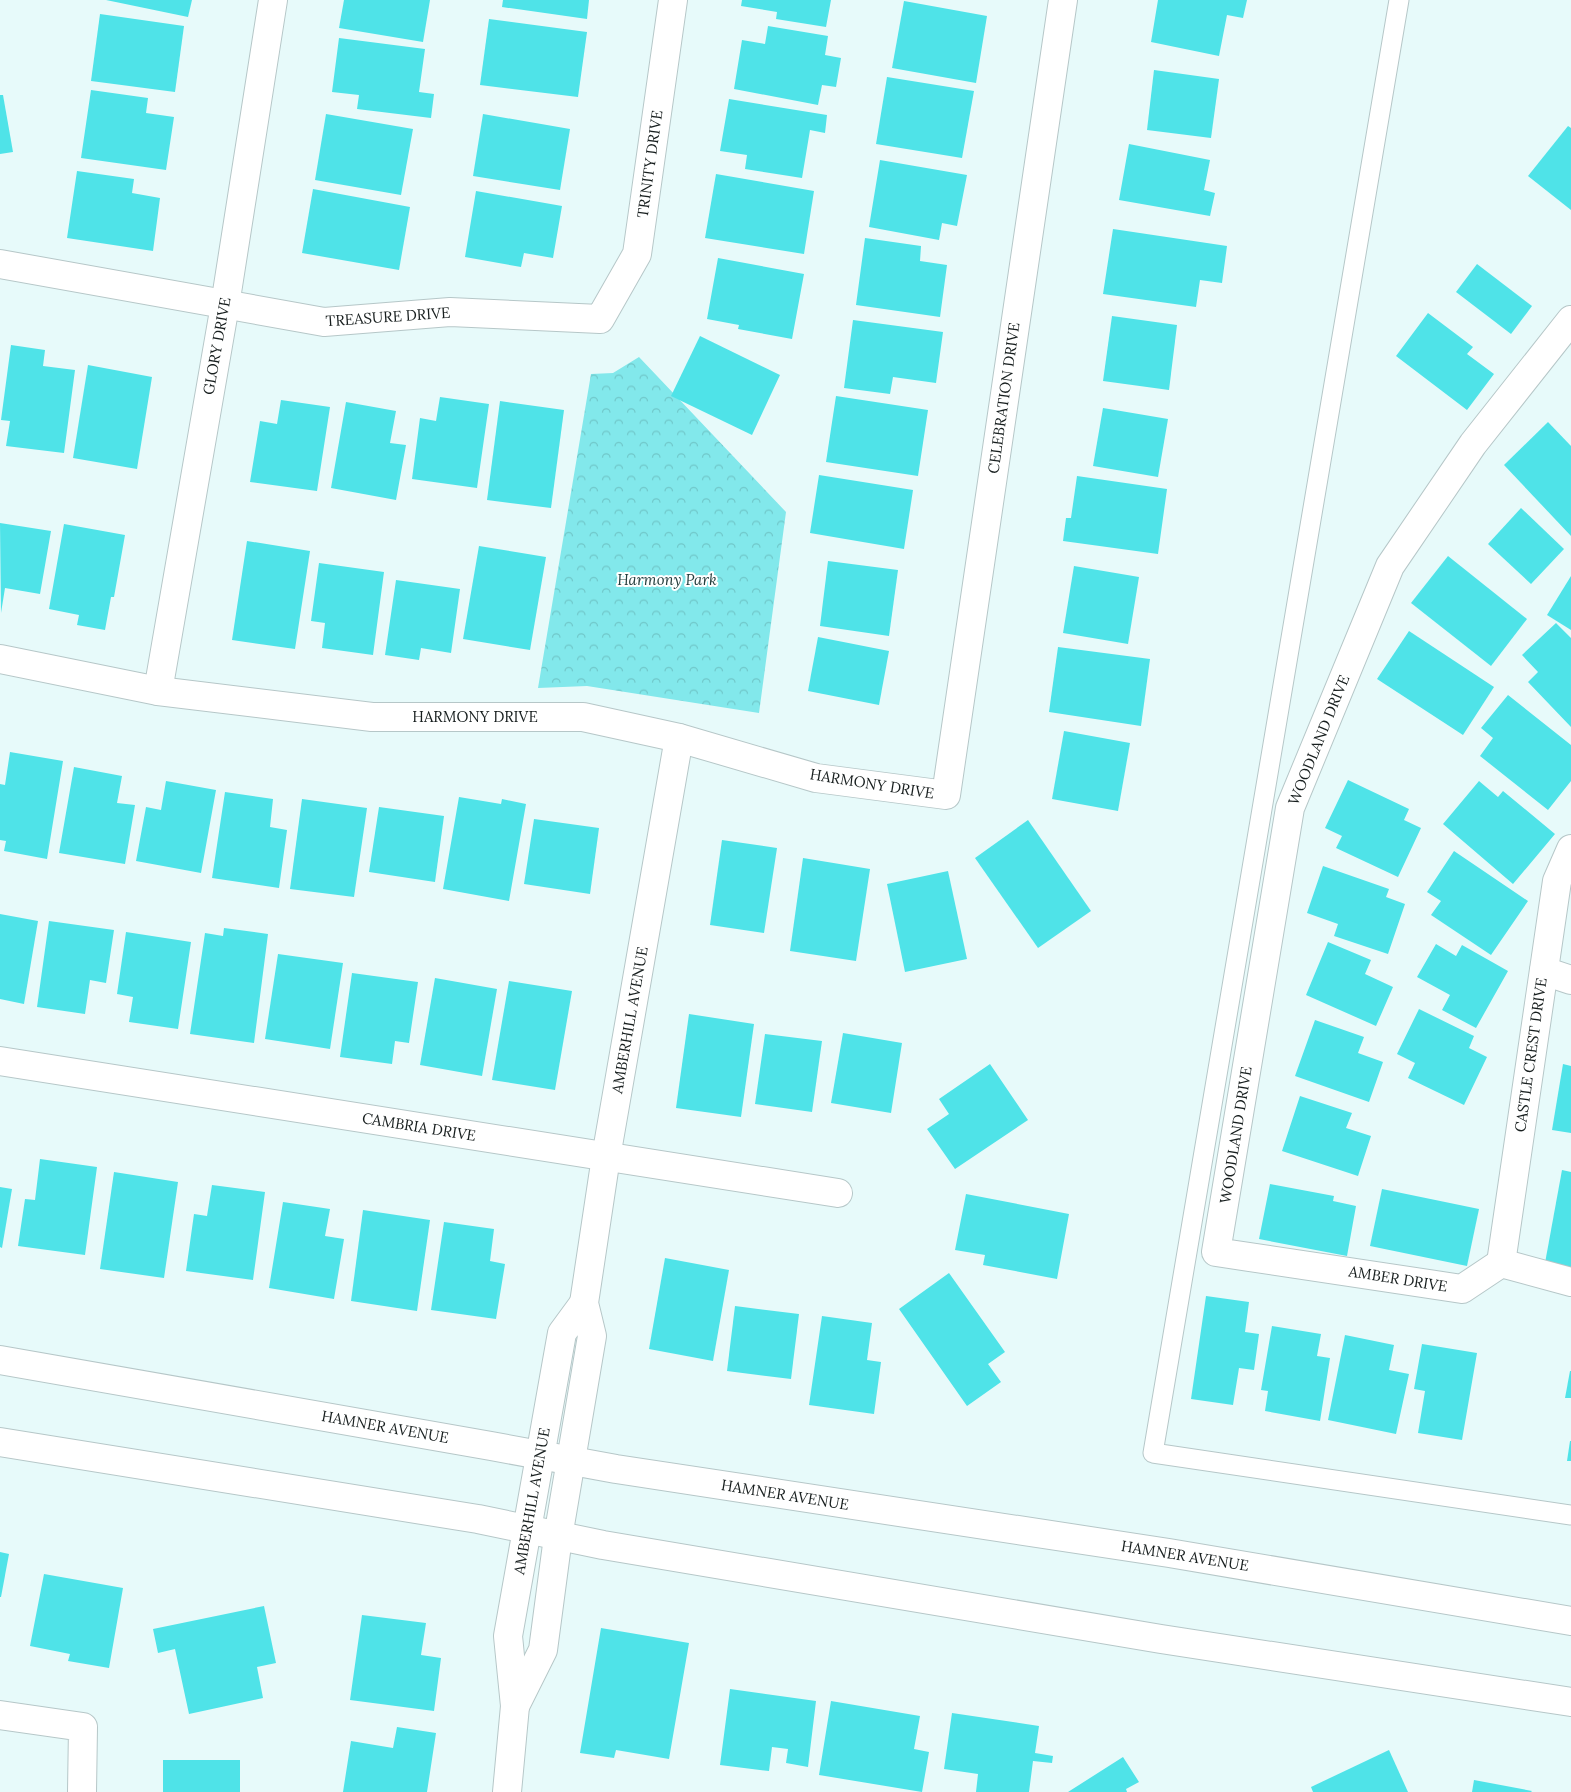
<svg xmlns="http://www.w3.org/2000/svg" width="1571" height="1792" viewBox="0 0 1571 1792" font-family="Lora,serif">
  <defs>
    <pattern id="park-crowns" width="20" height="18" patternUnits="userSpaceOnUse" patternTransform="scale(1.25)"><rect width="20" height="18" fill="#82e8eb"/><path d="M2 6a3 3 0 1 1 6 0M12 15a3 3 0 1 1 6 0" fill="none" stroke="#70c7c9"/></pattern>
  </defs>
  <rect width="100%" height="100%" fill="#e7fafa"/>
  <polygon fill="url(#park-crowns)" points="639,357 786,512 759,713 587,686 538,688 591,374 613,373"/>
  <g fill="#4fe3e8">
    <polygon points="106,0 192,0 188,17"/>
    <polygon points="344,0 430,0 423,42 339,28"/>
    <polygon points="503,0 589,0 587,19 502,7"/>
    <polygon points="742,0 831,0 826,27 776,19 777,12 741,6"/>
    <polygon points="1158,0 1247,0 1243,18 1227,15 1219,56 1151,42"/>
    <polygon points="904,1 987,16 976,83 892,68"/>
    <polygon points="100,14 184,26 175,92 91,81"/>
    <polygon points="489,19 587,32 578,97 480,85"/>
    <polygon points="768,26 828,36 825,55 841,58 836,87 822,85 818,105 734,89 742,40 765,44"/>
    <polygon points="339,38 425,49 419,92 434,94 431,118 357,109 359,95 332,92"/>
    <polygon points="1154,70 1219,79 1211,138 1147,130"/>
    <polygon points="887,77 974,91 962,158 876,144"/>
    <polygon points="91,90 148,98 146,113 174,117 166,170 81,158"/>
    <polygon points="0,95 3,95 13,152 0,154"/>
    <polygon points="729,99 827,115 825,133 810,130 802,178 745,169 747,155 720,151"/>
    <polygon points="326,114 413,129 401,195 315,180"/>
    <polygon points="483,114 570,129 560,190 473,176"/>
    <polygon points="1568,126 1571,128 1571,210 1528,176"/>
    <polygon points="1129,144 1210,160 1204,190 1215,193 1210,216 1119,200"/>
    <polygon points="880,160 967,175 957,226 942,223 939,240 869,227"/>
    <polygon points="77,171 134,179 132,193 160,198 153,251 67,238"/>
    <polygon points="716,174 814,191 804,254 705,238"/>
    <polygon points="313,189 410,207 399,270 302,253"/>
    <polygon points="476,191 562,206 553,258 524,253 521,267 465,257"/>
    <polygon points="1113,229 1227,246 1222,283 1200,280 1196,307 1103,294"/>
    <polygon points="865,238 921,246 920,261 947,265 940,317 856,305"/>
    <polygon points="718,258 804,274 792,339 738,329 739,325 707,319"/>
    <polygon points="1477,264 1532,306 1511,334 1456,292"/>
    <polygon points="1428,313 1473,347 1467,354 1494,374 1467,410 1396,356"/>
    <polygon points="1112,316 1177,325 1169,390 1103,381"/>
    <polygon points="853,320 943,332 936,383 893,377 890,394 844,388"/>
    <polygon points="700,336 780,375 752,435 671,396"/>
    <polygon points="11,345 45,350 43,366 75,370 64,453 6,446 10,421 1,420"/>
    <polygon points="88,365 152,377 137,469 73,458"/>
    <polygon points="836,396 928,410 918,476 826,462"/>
    <polygon points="440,397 489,404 477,488 412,479 420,418 436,421"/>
    <polygon points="281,400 330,407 317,491 250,482 260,421 277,424"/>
    <polygon points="500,401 564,410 551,508 487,500"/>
    <polygon points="346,402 396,411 390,443 406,445 396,500 331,488"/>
    <polygon points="1103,408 1168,419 1158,477 1093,466"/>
    <polygon points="1548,422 1571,446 1571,536 1504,465"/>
    <polygon points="819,475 913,490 904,549 810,533"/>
    <polygon points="1077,476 1167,489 1158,554 1063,541 1066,518 1071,518"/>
    <polygon points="1521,508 1564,549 1531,584 1488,544"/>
    <polygon points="0,523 51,531 40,594 5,588 1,613"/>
    <polygon points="64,524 125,535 114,597 111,597 105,630 77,625 79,615 49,609"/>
    <polygon points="247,541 310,551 295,649 232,640"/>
    <polygon points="479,546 546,557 530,650 463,639"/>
    <polygon points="1448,556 1527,619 1491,666 1411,603"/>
    <polygon points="828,561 898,570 889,636 820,626"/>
    <polygon points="319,563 384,572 373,655 322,648 325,623 311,621"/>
    <polygon points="1074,566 1139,577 1128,644 1063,633"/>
    <polygon points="1571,576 1571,630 1547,615"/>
    <polygon points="396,580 460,589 451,653 421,648 419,660 385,655"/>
    <polygon points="1556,623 1571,638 1571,727 1528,682 1538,672 1522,655"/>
    <polygon points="1409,631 1494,687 1463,735 1377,679"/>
    <polygon points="818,637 889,651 879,705 808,691"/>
    <polygon points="1058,647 1150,659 1141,726 1049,712"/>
    <polygon points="1508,695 1571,745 1571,781 1548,810 1480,756 1493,738 1481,728"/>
    <polygon points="1064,731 1130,743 1118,811 1052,799"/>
    <polygon points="10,752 63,761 47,859 4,851 6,841 0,840 0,784 5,785"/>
    <polygon points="74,767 122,776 117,803 135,805 125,864 59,853"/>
    <polygon points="1348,780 1409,809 1404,820 1421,828 1398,877 1336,848 1342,836 1325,828"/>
    <polygon points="166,781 216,790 201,873 136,861 146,807 161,810"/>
    <polygon points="1479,781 1498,797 1503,791 1555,834 1513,884 1443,824"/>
    <polygon points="225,792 273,799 270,827 287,830 279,888 212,878"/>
    <polygon points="459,797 501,804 502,799 526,804 509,901 443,889"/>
    <polygon points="302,799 367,808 354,897 290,889"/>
    <polygon points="379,807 444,816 435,882 369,872"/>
    <polygon points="534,819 599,828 590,894 524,884"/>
    <polygon points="1028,820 1091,911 1038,948 975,858"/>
    <polygon points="722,840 777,848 764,933 710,925"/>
    <polygon points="1454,851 1528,901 1491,955 1431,915 1441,901 1427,892"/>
    <polygon points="803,858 870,869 856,961 790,951"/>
    <polygon points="1323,866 1389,889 1386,897 1405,904 1388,954 1334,936 1338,924 1307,913"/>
    <polygon points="948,871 967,959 905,972 887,884"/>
    <polygon points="0,914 38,921 24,1004 0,999"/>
    <polygon points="49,921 114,930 106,983 90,980 85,1014 37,1007"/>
    <polygon points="224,928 268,934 254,1043 190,1034 205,933 223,936"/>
    <polygon points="126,932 191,942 178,1029 129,1022 133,997 117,994"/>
    <polygon points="1328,942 1371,960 1365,974 1393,987 1376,1026 1306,995"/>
    <polygon points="1436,944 1456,956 1462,945 1508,971 1476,1028 1442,1010 1450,995 1417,977"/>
    <polygon points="278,954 343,963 330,1049 265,1039"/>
    <polygon points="352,973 418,982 409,1043 395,1041 392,1064 340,1057"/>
    <polygon points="435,978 497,989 482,1076 420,1065"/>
    <polygon points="509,981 572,991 555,1090 492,1080"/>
    <polygon points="1419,1009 1474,1036 1469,1048 1487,1057 1464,1105 1408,1078 1415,1063 1397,1054"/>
    <polygon points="689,1014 754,1024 741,1117 676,1108"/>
    <polygon points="1315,1020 1364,1037 1358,1053 1383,1062 1369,1102 1295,1076"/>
    <polygon points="843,1033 902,1043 891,1113 831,1103"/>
    <polygon points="765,1034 822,1041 812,1112 755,1104"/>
    <polygon points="990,1064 1028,1120 955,1169 927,1129 949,1114 939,1099"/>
    <polygon points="1563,1064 1571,1066 1571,1133 1552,1130"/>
    <polygon points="1300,1096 1352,1113 1346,1128 1371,1136 1358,1176 1282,1151"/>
    <polygon points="40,1159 97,1167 85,1255 18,1246 25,1199 35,1200"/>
    <polygon points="1562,1170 1571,1172 1571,1268 1545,1263"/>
    <polygon points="114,1172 178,1182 164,1278 100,1269"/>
    <polygon points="1270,1184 1334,1196 1333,1201 1356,1206 1347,1256 1259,1239"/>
    <polygon points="212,1185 265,1192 253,1280 186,1271 194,1214 207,1216"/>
    <polygon points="0,1187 12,1189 2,1248 0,1247"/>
    <polygon points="1382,1189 1479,1209 1467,1266 1370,1246"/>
    <polygon points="966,1194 1069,1214 1057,1279 983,1265 985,1255 955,1250"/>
    <polygon points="283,1202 330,1209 325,1236 344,1239 334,1299 269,1288"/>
    <polygon points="363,1210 430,1220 417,1311 351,1301"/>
    <polygon points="444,1222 494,1229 490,1261 505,1264 496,1319 431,1310"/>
    <polygon points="665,1258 729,1270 713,1361 649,1349"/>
    <polygon points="949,1273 1005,1352 988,1364 1001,1382 967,1406 899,1309"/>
    <polygon points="1206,1296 1249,1302 1245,1332 1259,1334 1254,1370 1239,1368 1233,1405 1191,1399"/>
    <polygon points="735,1306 799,1314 791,1379 727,1371"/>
    <polygon points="822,1316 872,1323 867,1360 881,1362 874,1414 809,1405"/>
    <polygon points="1272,1326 1321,1334 1317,1356 1330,1358 1320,1421 1265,1411 1268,1391 1261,1390"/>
    <polygon points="1345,1335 1394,1345 1389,1370 1409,1374 1396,1434 1328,1420"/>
    <polygon points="1422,1344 1477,1353 1462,1440 1418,1433 1425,1391 1414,1389"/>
    <polygon points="1570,1371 1571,1371 1571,1398 1565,1398"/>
    <polygon points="1570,1441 1571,1441 1571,1461 1567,1461"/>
    <polygon points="0,1552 9,1554 1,1597 0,1597"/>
    <polygon points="44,1574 123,1588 109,1668 68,1661 70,1654 30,1646"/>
    <polygon points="264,1606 276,1663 257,1667 263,1698 189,1714 175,1649 158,1653 153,1629"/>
    <polygon points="362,1615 426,1623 421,1655 441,1658 434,1711 350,1700"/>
    <polygon points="601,1628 689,1643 669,1759 616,1750 614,1758 580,1753"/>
    <polygon points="730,1689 816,1701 808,1767 786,1763 788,1749 772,1747 769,1771 720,1765"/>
    <polygon points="831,1701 920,1716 914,1749 929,1752 922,1792 819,1775"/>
    <polygon points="952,1713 1039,1726 1035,1753 1053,1756 1052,1763 1033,1761 1029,1792 976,1792 978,1774 944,1769"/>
    <polygon points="397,1727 436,1733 427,1792 343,1792 351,1741 393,1748"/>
    <polygon points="1389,1750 1408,1792 1313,1792 1311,1787"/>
    <polygon points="1123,1757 1139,1782 1126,1789 1127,1792 1068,1792"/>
    <rect x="163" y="1760" width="77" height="32"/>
    <polygon points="1474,1780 1532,1791 1531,1792 1472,1792"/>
  </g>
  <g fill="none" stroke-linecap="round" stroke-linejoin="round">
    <defs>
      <polyline id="service" points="1399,0 1153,1453 1571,1515"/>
      <g id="minor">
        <polyline points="0,264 324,322 450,312 600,319 637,254 673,0"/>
        <polyline points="1571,320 1473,444 1390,566 1290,808 1216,1252 1462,1289 1501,1263 1571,1282"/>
        <polyline points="0,659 158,691 372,717 583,717 679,738 816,778 946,795 1063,0"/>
        <polyline points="158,691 225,305 273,0"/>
        <polyline points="1544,971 1571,980"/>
        <polyline points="0,1061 838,1193"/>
        <polyline points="1501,1263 1557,881 1571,849"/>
        <polyline points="515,1706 543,1650 558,1537 592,1336 584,1303 606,1157 679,738"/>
        <polyline points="0,1715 83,1727 82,1792"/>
        <polyline points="507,1792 515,1706 508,1636 562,1333 584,1303"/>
      </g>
      <g id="primary">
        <polyline points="0,1360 491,1446 616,1469 1169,1553 1571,1621"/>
        <polyline points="0,1442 478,1519 603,1545 1161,1639 1571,1702"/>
      </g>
    </defs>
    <use href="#service" stroke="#b6c7c8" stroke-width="21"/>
    <use href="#minor" stroke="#b6c7c8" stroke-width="30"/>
    <use href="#primary" stroke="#b6c7c8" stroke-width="30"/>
    <use href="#service" stroke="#fff" stroke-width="19"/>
    <use href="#minor" stroke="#fff" stroke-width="28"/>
    <use href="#primary" stroke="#fff" stroke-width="28"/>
  </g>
  <g text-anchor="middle" stroke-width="4" stroke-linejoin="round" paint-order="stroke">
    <g font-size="15" fill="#171e1e" stroke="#fff">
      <text transform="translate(650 164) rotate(-82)" y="5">TRINITY DRIVE</text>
      <text transform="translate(388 317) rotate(-4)" y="5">TREASURE DRIVE</text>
      <text transform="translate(217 346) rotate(-80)" y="5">GLORY DRIVE</text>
      <text transform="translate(1004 398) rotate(-82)" y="5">CELEBRATION DRIVE</text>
      <text x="475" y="722">HARMONY DRIVE</text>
      <text transform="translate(1319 740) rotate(-68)" y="5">WOODLAND DRIVE</text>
      <text transform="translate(872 784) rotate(9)" y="5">HARMONY DRIVE</text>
      <text transform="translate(630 1020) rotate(-80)" y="5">AMBERHILL AVENUE</text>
      <text transform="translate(1531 1055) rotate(-82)" y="5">CASTLE CREST DRIVE</text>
      <text transform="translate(419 1127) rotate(9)" y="5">CAMBRIA DRIVE</text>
      <text transform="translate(1236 1135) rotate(-81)" y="5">WOODLAND DRIVE</text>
      <text transform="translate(1398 1279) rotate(9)" y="5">AMBER DRIVE</text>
      <text transform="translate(385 1427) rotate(10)" y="5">HAMNER AVENUE</text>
      <text transform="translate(785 1495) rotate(9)" y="5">HAMNER AVENUE</text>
      <text transform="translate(532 1501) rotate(-80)" y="5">AMBERHILL AVENUE</text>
      <text transform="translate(1185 1556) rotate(9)" y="5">HAMNER AVENUE</text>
    </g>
    <g font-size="15" font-style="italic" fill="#243d3d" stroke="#fff">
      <text x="667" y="585">Harmony Park</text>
    </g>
  </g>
</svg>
